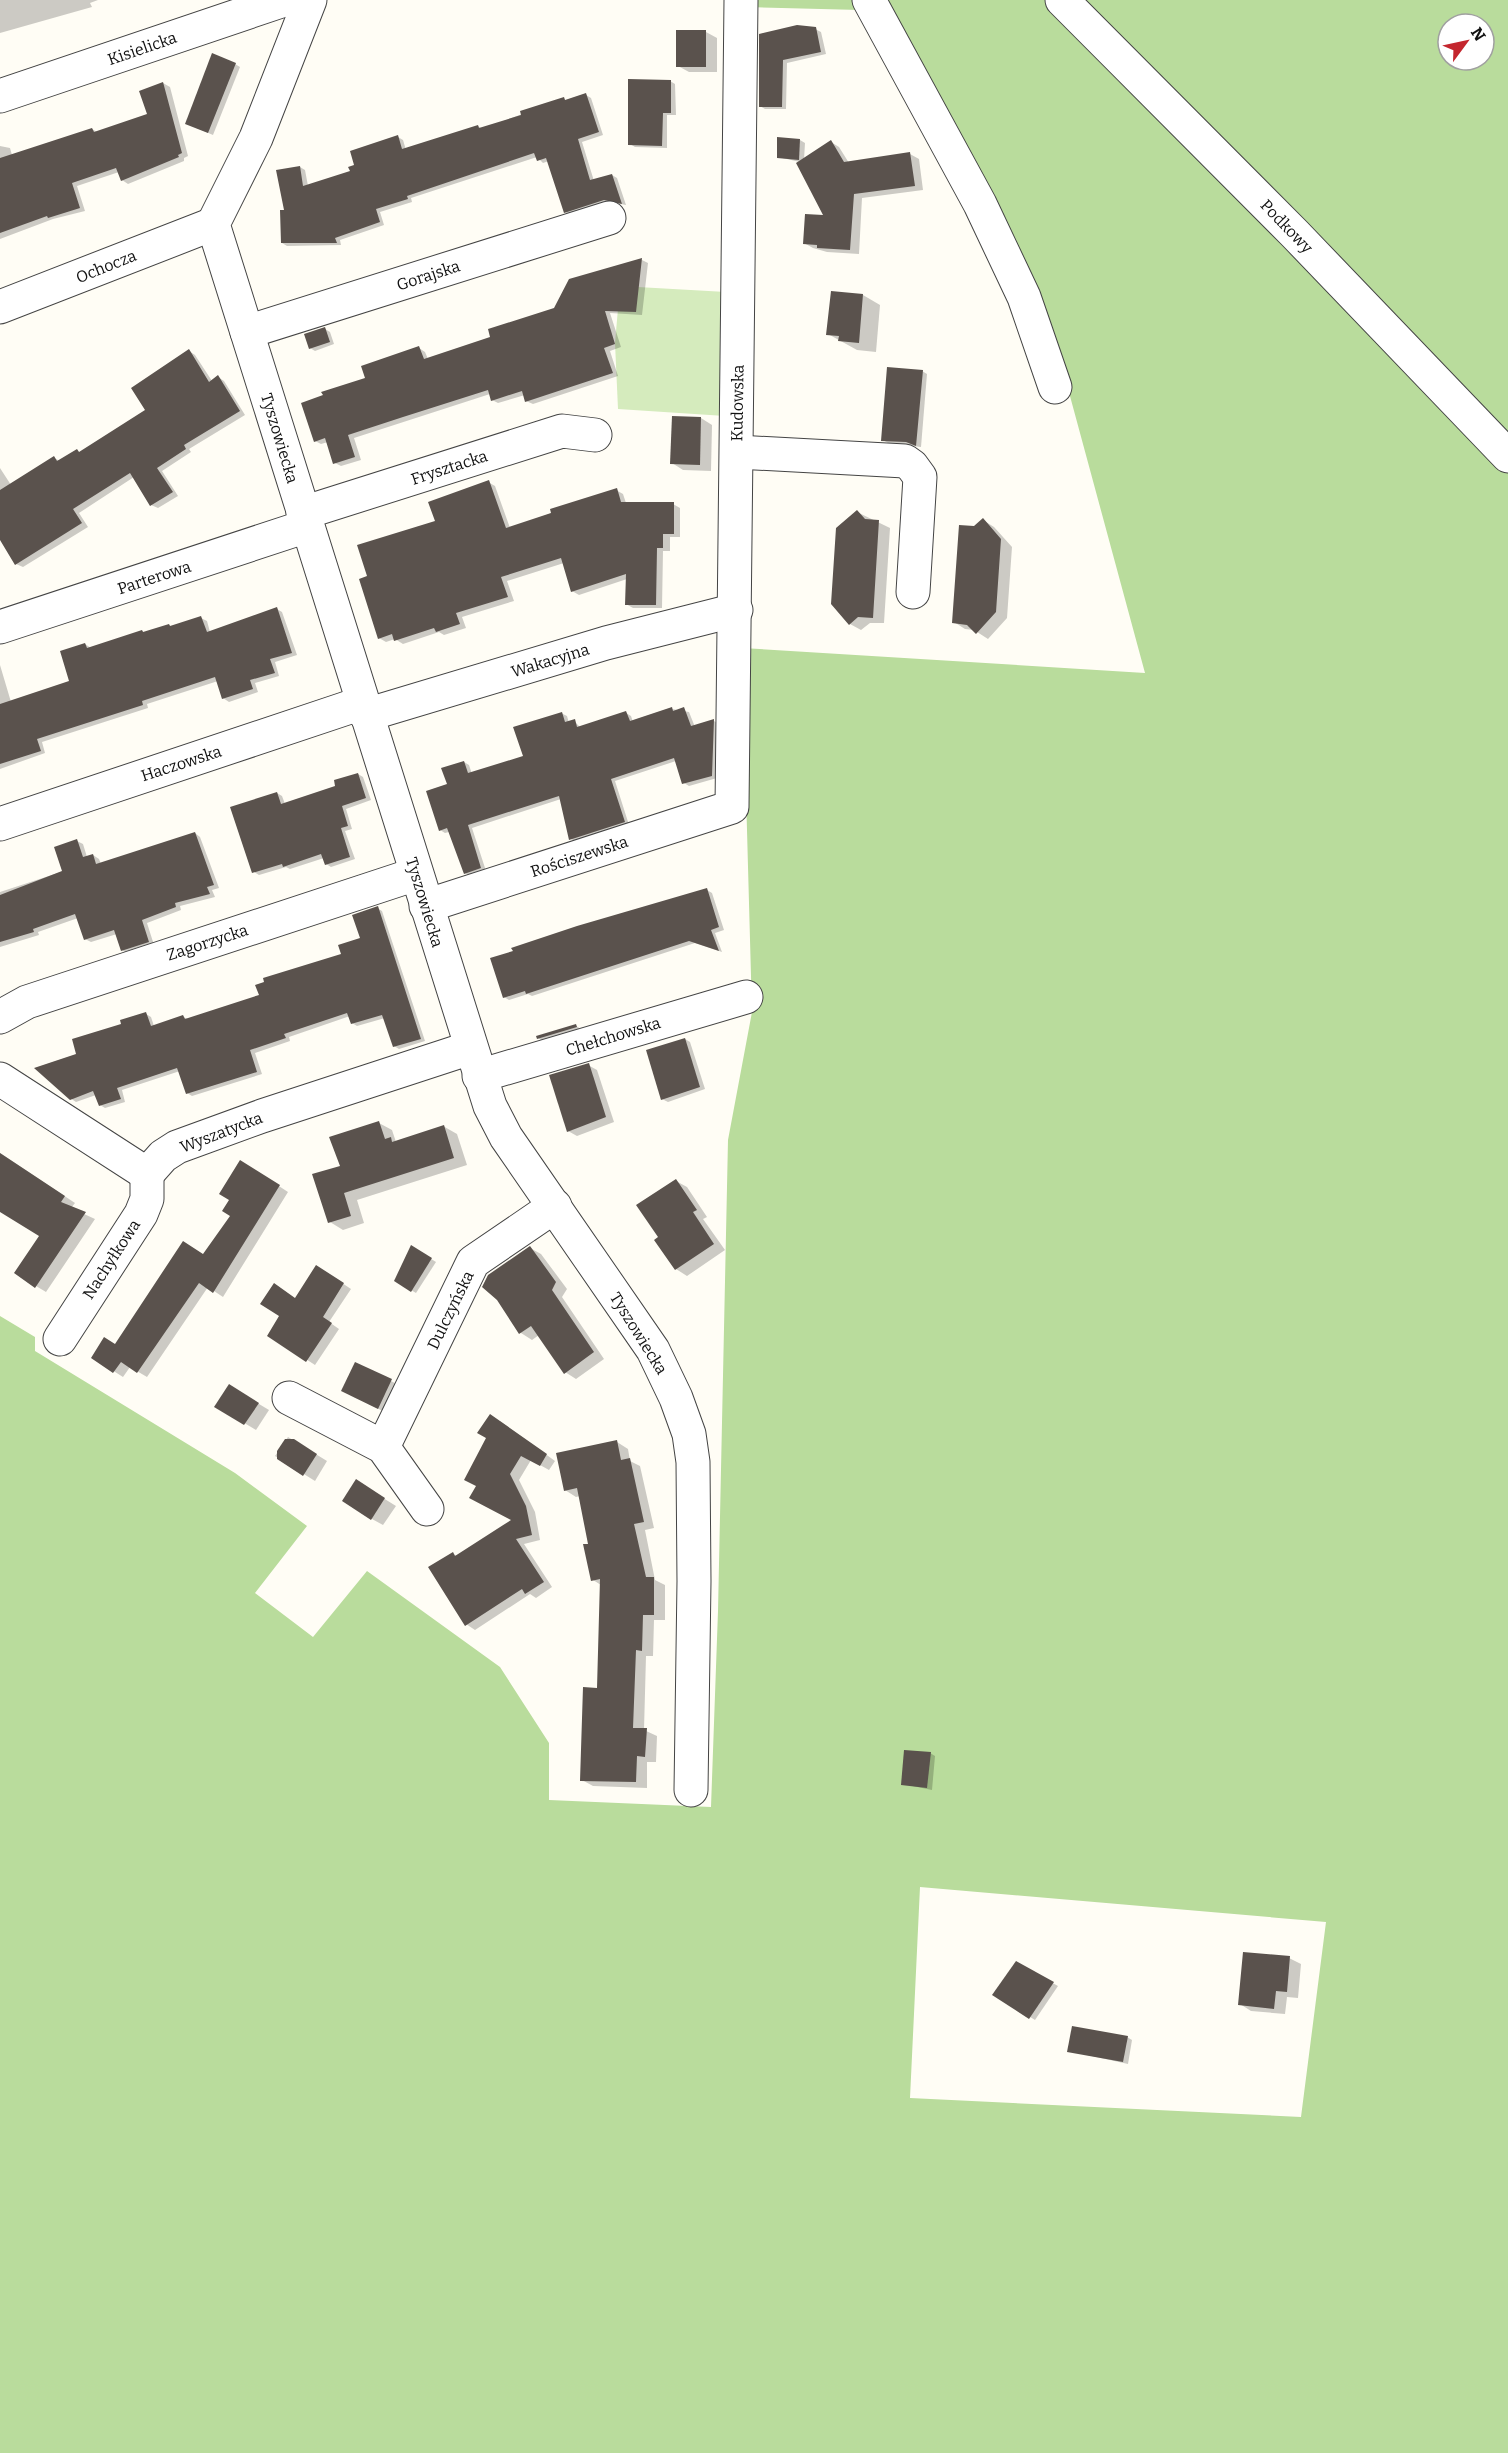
<svg xmlns="http://www.w3.org/2000/svg" width="1508" height="2453" viewBox="0 0 1508 2453" font-family="Bitter,serif">
  <rect width="100%" height="100%" fill="#fffdf5"/>
  <polygon fill="#d5ebbd" points="620,286 726,292 725,416 618,409 615,343"/>
  <g fill="#b9dc9c" fill-rule="evenodd">
    <polygon points="748,0 855,0 860,10 748,7"/>
    <path d="M878 0H1508V2453H0V1316L35 1337V1351L235 1473 307 1526 255 1593 313 1637 367 1571 500 1667 549 1743V1800L711 1807 718 1611 728 1140 752 1012 742 648 1145 673 1067 385ZM1448 24H1484V60H1448ZM920 1887 1326 1922 1301 2117 910 2098Z"/>
  </g>
  <g fill="#0003">
    <polygon points="0,0 98,0 90,3 92,7 0,33"/>
    <polygon points="815,29 821,32 826,54 787,63 786,109 765,109 760,106 761,35"/>
    <polygon points="706,32 717,38 717,72 689,72 678,66"/>
    <polygon points="235,64 240,67 213,135 192,126"/>
    <polygon points="670,81 675,84 676,115 667,115 667,148 635,147 630,144"/>
    <polygon points="163,83 170,87 188,156 184,158 184,161 128,184 122,180 119,172 77,186 85,211 53,219 0,239 0,146 10,148 12,155 92,129 97,132 149,115"/>
    <polygon points="586,95 591,98 603,135 582,142 594,181 612,175 617,178 626,205 610,202 570,215 565,212 549,161 543,163 537,157 411,198 412,202 380,212 384,225 340,240 341,245 287,246 282,243 286,211 300,167 305,170 308,186 352,172 398,137 403,140 406,150 478,126 482,129 563,99 567,101"/>
    <polygon points="800,140 805,143 804,160 831,142 839,147 849,163 910,154 919,159 923,190 862,198 859,254 827,252 813,248 804,243 825,216 800,162 778,157"/>
    <polygon points="642,260 648,263 642,315 610,313 621,347 610,351 618,376 533,404 526,401 525,395 498,403 492,400 490,394 354,438 361,460 341,466 335,463 328,442 321,444 315,441 367,379 419,348 425,352 428,359 492,338 555,309 570,280"/>
    <polygon points="832,293 863,295 880,305 876,352 857,350 828,334"/>
    <polygon points="325,329 330,332 334,344 315,351 310,348"/>
    <polygon points="189,351 195,355 212,381 218,377 224,381 245,415 189,449 191,452 162,471 178,496 158,508 151,505 134,477 79,513 88,527 23,567 16,564 0,538 0,468 11,485 54,458 60,461 77,451 81,453 147,411"/>
    <polygon points="922,371 927,374 921,447 888,443 883,440"/>
    <polygon points="701,418 712,425 711,471 683,470 672,463"/>
    <polygon points="488,482 495,486 510,528 616,490 623,494 626,503 673,504 680,508 680,537 670,537 670,551 663,551 662,608 633,608 626,604 627,579 579,595 572,591 564,563 507,581 514,601 462,617 466,628 444,635 439,632 403,644 395,639 386,642 379,638 369,577"/>
    <polygon points="857,512 890,528 884,623 870,623 861,630 850,624"/>
    <polygon points="983,520 994,527 1012,547 1007,618 988,639 974,630 965,629 954,622 974,527"/>
    <polygon points="277,609 282,612 297,655 275,662 279,676 255,683 258,692 229,702 223,698 218,681 147,704 148,708 42,742 45,753 0,769 0,665 11,702 71,682 85,644 91,648 142,631 145,633 169,625 172,627 201,618 207,621 210,632"/>
    <polygon points="672,709 689,712 695,727 714,721 719,724 717,778 689,786 684,783 676,761 615,781 629,825 576,842 571,839 561,799 472,828 486,871 470,876 465,873 449,832 445,833 440,830 449,785 464,762 469,765 472,774 525,757 561,713 567,716 569,723 574,721 581,728 626,713 631,716 633,722"/>
    <polygon points="358,774 363,777 371,800 346,809 352,829 345,831 355,859 331,867 326,864 324,858 290,869 286,867 259,875 254,872 277,793 282,796 285,804 337,787"/>
    <polygon points="195,833 200,837 219,888 212,890 215,897 180,906 181,910 147,923 154,945 128,954 122,950 117,934 91,942 85,939 78,918 38,932 39,935 0,947 0,892 64,871 77,841 83,844 87,857 93,855 99,859 101,864"/>
    <polygon points="707,890 712,893 724,930 715,933 722,952 695,943 532,996 528,994 509,1000 504,997"/>
    <polygon points="377,908 382,911 425,1041 399,1049 394,1046 385,1018 357,1026 352,1023 350,1016 289,1037 290,1041 255,1053 262,1074 192,1096 187,1093 180,1071 122,1090 125,1102 105,1108 100,1105 96,1095 76,1102 70,1098 78,1055 123,1025 146,1014 151,1017 154,1026 183,1017 188,1019 260,996 343,955 362,939"/>
    <polygon points="576,1026 581,1029 543,1041 538,1038"/>
    <polygon points="685,1039 690,1042 705,1089 668,1102 662,1099"/>
    <polygon points="588,1065 597,1070 614,1122 577,1136 568,1131"/>
    <polygon points="379,1123 392,1130 396,1142 443,1126 457,1134 467,1165 357,1200 364,1223 343,1230 330,1222 342,1167"/>
    <polygon points="0,1153 75,1203 71,1208 95,1219 46,1292 36,1286 41,1236 0,1210"/>
    <polygon points="250,1167 288,1192 223,1297 208,1287 147,1377 130,1367 123,1377 93,1358 116,1346 203,1255 232,1216"/>
    <polygon points="676,1181 687,1187 707,1217 703,1219 725,1250 687,1276 676,1269 660,1237"/>
    <polygon points="412,1247 436,1262 416,1293 396,1281"/>
    <polygon points="530,1248 541,1254 567,1289 562,1297 604,1359 576,1379 565,1372 539,1335 532,1340 521,1333 498,1299"/>
    <polygon points="324,1271 351,1289 329,1322 339,1329 315,1365 269,1335 282,1316"/>
    <polygon points="391,1381 402,1387 389,1414 354,1397"/>
    <polygon points="241,1393 269,1410 256,1430 216,1406"/>
    <polygon points="500,1421 555,1461 549,1470 531,1460 519,1480 535,1512 540,1540 524,1544 552,1587 536,1598 530,1594 475,1630 466,1624 453,1554 457,1556 514,1520 478,1486"/>
    <polygon points="288,1437 327,1461 315,1481 275,1456"/>
    <polygon points="617,1442 628,1449 630,1461 640,1466 654,1528 645,1530 655,1580 665,1585 665,1620 654,1620 653,1656 646,1656 644,1730 657,1736 656,1762 647,1762 647,1788 593,1786 582,1780 599,1689 601,1585 593,1580 590,1545 580,1496 576,1497 565,1490"/>
    <polygon points="367,1488 396,1506 383,1525 372,1519"/>
    <polygon points="930,1753 935,1756 932,1790 903,1784"/>
    <polygon points="1289,1958 1301,1964 1298,1998 1287,1997 1285,2014 1251,2011 1240,2004"/>
    <polygon points="1017,1963 1058,1986 1035,2020 995,1995"/>
    <polygon points="1127,2037 1132,2040 1128,2064 1069,2051"/>
  </g>
  <g fill="#5a524d">
    <polygon points="797,25 816,27 821,52 783,60 782,107 759,107 759,34"/>
    <rect x="676" y="30" width="30" height="37"/>
    <polygon points="212,53 236,63 208,133 185,124"/>
    <polygon points="628,79 671,80 671,113 663,113 662,146 628,145"/>
    <polygon points="163,82 182,153 178,155 179,157 121,181 116,168 72,183 80,208 48,218 47,216 0,233 0,158 92,128 94,132 147,114 139,91"/>
    <polygon points="586,93 599,132 578,139 590,180 612,174 622,204 604,200 564,213 546,158 537,161 534,153 407,196 408,199 376,209 380,222 335,238 337,243 281,243 280,210 284,210 276,170 300,166 303,186 350,171 348,167 354,165 350,151 398,135 402,149 478,125 479,128 521,115 520,111 564,97 565,100"/>
    <polygon points="777,137 800,139 799,160 777,158"/>
    <polygon points="831,140 844,162 910,152 915,186 854,194 850,250 817,248 817,245 803,244 805,214 823,215 796,163"/>
    <polygon points="642,258 636,312 605,311 615,344 604,348 613,373 525,402 522,391 491,401 488,390 403,417 348,435 355,457 333,464 325,438 314,442 301,403 323,395 321,392 365,378 361,366 419,346 424,359 490,337 488,329 554,308 569,279"/>
    <polygon points="831,291 863,294 859,343 838,341 839,336 826,335"/>
    <polygon points="325,327 330,342 309,349 304,334"/>
    <polygon points="189,349 209,382 218,375 240,411 184,445 186,449 157,468 173,492 150,506 130,473 73,509 82,523 15,565 0,540 0,490 54,456 57,461 77,449 79,452 145,410 131,388"/>
    <polygon points="887,367 923,370 916,446 906,442 881,441"/>
    <polygon points="672,416 701,417 700,465 670,464"/>
    <polygon points="489,480 506,528 551,513 550,509 617,488 621,502 674,502 674,534 663,534 663,548 657,548 656,605 625,605 626,574 571,592 561,558 501,577 508,597 456,613 460,624 436,632 434,628 394,641 392,634 378,639 359,579 367,576 357,545 435,521 428,502"/>
    <polygon points="857,510 865,519 879,520 873,618 858,617 849,625 831,604 836,528"/>
    <polygon points="983,518 1001,539 996,612 976,634 967,625 952,623 959,525 974,526"/>
    <polygon points="277,607 292,653 270,659 275,673 250,680 253,689 222,699 215,677 142,701 143,705 37,739 41,751 0,764 0,704 69,681 60,651 85,643 87,648 142,630 143,632 169,624 170,626 201,616 207,632"/>
    <polygon points="672,707 673,711 684,707 691,726 714,719 712,776 682,784 674,758 611,779 625,822 569,840 559,796 468,825 481,868 464,874 447,828 439,831 426,791 447,784 441,768 464,761 468,773 523,756 513,727 562,712 565,722 575,719 577,727 626,711 630,721"/>
    <polygon points="358,773 366,798 342,806 348,826 341,828 350,857 325,865 321,854 283,867 282,864 252,873 230,807 277,792 281,804 335,786 334,780"/>
    <polygon points="195,832 214,885 207,887 210,894 175,903 176,907 142,920 149,942 121,951 114,930 84,940 75,914 33,929 34,932 0,942 0,895 62,871 54,847 77,839 83,857 93,854 96,864"/>
    <polygon points="707,888 719,927 711,930 719,951 689,941 526,994 525,991 503,998 490,958 513,951 511,948 577,926"/>
    <polygon points="378,906 421,1039 393,1047 382,1015 351,1024 347,1013 284,1034 286,1038 250,1050 257,1072 186,1094 177,1068 117,1088 121,1099 99,1106 93,1091 70,1100 34,1068 76,1054 72,1039 121,1024 120,1020 146,1012 151,1026 183,1015 185,1019 259,995 255,985 264,982 263,978 341,954 338,945 360,938 352,915"/>
    <polygon points="576,1024 577,1027 537,1039 536,1036"/>
    <polygon points="685,1038 700,1087 661,1100 646,1050"/>
    <polygon points="589,1063 606,1117 567,1132 549,1075"/>
    <polygon points="379,1121 385,1139 391,1137 392,1142 444,1125 454,1158 344,1193 351,1216 328,1223 312,1174 340,1166 329,1137"/>
    <polygon points="0,1153 65,1196 61,1202 86,1212 35,1288 14,1273 39,1236 0,1212"/>
    <polygon points="240,1160 280,1185 213,1293 199,1283 137,1373 121,1362 113,1373 91,1358 104,1337 115,1344 183,1241 203,1254 230,1216 222,1211 229,1200 219,1194"/>
    <polygon points="676,1179 697,1210 693,1212 714,1244 675,1270 654,1240 658,1237 636,1205"/>
    <polygon points="411,1245 432,1258 411,1292 394,1281"/>
    <polygon points="530,1246 556,1282 552,1290 594,1352 564,1374 531,1326 519,1334 497,1300 482,1287 488,1275"/>
    <polygon points="316,1265 344,1283 323,1317 332,1323 306,1362 267,1336 279,1316 260,1304 274,1283 295,1298"/>
    <polygon points="355,1362 392,1379 378,1409 341,1391"/>
    <polygon points="229,1384 259,1403 244,1425 214,1407"/>
    <polygon points="490,1414 547,1454 540,1466 521,1456 510,1474 526,1506 532,1535 516,1539 544,1582 525,1594 522,1589 465,1626 428,1567 453,1552 455,1556 511,1520 469,1498 476,1486 464,1480 486,1438 477,1433"/>
    <polygon points="285,1439 294,1439 317,1454 303,1476 277,1459 277,1451"/>
    <polygon points="617,1440 621,1460 630,1458 644,1522 634,1524 646,1577 654,1577 654,1615 643,1615 642,1651 636,1650 633,1728 647,1728 645,1757 637,1756 636,1782 580,1781 583,1687 597,1688 600,1579 591,1581 583,1544 588,1544 577,1488 564,1491 556,1453"/>
    <polygon points="356,1479 385,1498 371,1520 342,1501"/>
    <polygon points="904,1750 931,1752 927,1788 901,1785"/>
    <polygon points="1243,1952 1290,1956 1287,1992 1276,1991 1274,2009 1238,2005"/>
    <polygon points="1016,1961 1054,1982 1029,2019 992,1995"/>
    <polygon points="1072,2026 1128,2036 1123,2062 1067,2052"/>
  </g>
  <g fill="none" stroke-linecap="round" stroke-linejoin="round">
    <defs>
      <g id="minor">
        <polyline points="310,0 256,138 213,224 490,1106 506,1137 653,1350 676,1398 689,1434 693,1462 694,1581 691,1790"/>
        <polyline points="869,0 980,204 1024,297 1055,387"/>
        <polyline points="1062,0 1295,234 1508,456"/>
        <polyline points="0,96 284,0"/>
        <polyline points="0,307 213,224"/>
        <polyline points="247,332 609,218"/>
        <polyline points="737,452 905,461 912,466 920,477 913,592"/>
        <polyline points="303,513 562,431 595,435"/>
        <polyline points="0,627 307,526"/>
        <polyline points="366,715 606,643 736,610"/>
        <polyline points="0,824 362,703"/>
        <polyline points="426,906 732,807 741,0"/>
        <polyline points="0,1017 27,1002 416,874"/>
        <polyline points="479,1076 746,997"/>
        <polyline points="0,1079 147,1174 163,1156 177,1147 262,1116 470,1048"/>
        <polyline points="60,1339 141,1214 147,1199 147,1174"/>
        <polyline points="289,1398 383,1447 427,1509"/>
        <polyline points="383,1447 473,1262 555,1206"/>
      </g>
    </defs>
    <use href="#minor" stroke="#444" stroke-width="35"/>
    <use href="#minor" stroke="#fff" stroke-width="33"/>
  </g>
  <g text-anchor="middle" stroke-width="6" stroke-linejoin="round" paint-order="stroke">
    <g font-size="16" fill="#111" stroke="#fff">
      <text transform="translate(142 48) rotate(-19)" y="6">Kisielicka</text>
      <text transform="translate(1287 226) rotate(46)" y="6">Podkowy</text>
      <text transform="translate(106 266) rotate(-22)" y="6">Ochocza</text>
      <text transform="translate(428 275) rotate(-18)" y="6">Gorajska</text>
      <text transform="translate(737 403) rotate(-89)" y="6">Kudowska</text>
      <text transform="translate(280 438) rotate(73)" y="6">Tyszowiecka</text>
      <text transform="translate(449 467) rotate(-18)" y="6">Frysztacka</text>
      <text transform="translate(154 577) rotate(-18)" y="6">Parterowa</text>
      <text transform="translate(550 660) rotate(-17)" y="6">Wakacyjna</text>
      <text transform="translate(181 763) rotate(-18)" y="6">Haczowska</text>
      <text transform="translate(579 856) rotate(-18)" y="6">Rościszewska</text>
      <text transform="translate(425 902) rotate(73)" y="6">Tyszowiecka</text>
      <text transform="translate(207 942) rotate(-18)" y="6">Zagorzycka</text>
      <text transform="translate(613 1036) rotate(-17)" y="6">Chełchowska</text>
      <text transform="translate(221 1132) rotate(-21)" y="6">Wyszatycka</text>
      <text transform="translate(111 1259) rotate(-57)" y="6">Nachyłkowa</text>
      <text transform="translate(450 1310) rotate(-64)" y="6">Dulczyńska</text>
      <text transform="translate(639 1333) rotate(58)" y="6">Tyszowiecka</text>
    </g>
  </g>
  <g transform="translate(1466 42) rotate(57)"><circle r="28" fill="#ffffff" stroke="#a0a0a0" stroke-width="1.5"/>
  <path d="M0-4.5L10 22L0 15L-10 22Z" fill="#c4262e"/>
  <text y="-9" font-size="16" font-weight="bold" text-anchor="middle" fill="#111111">N</text>
  </g>
</svg>
